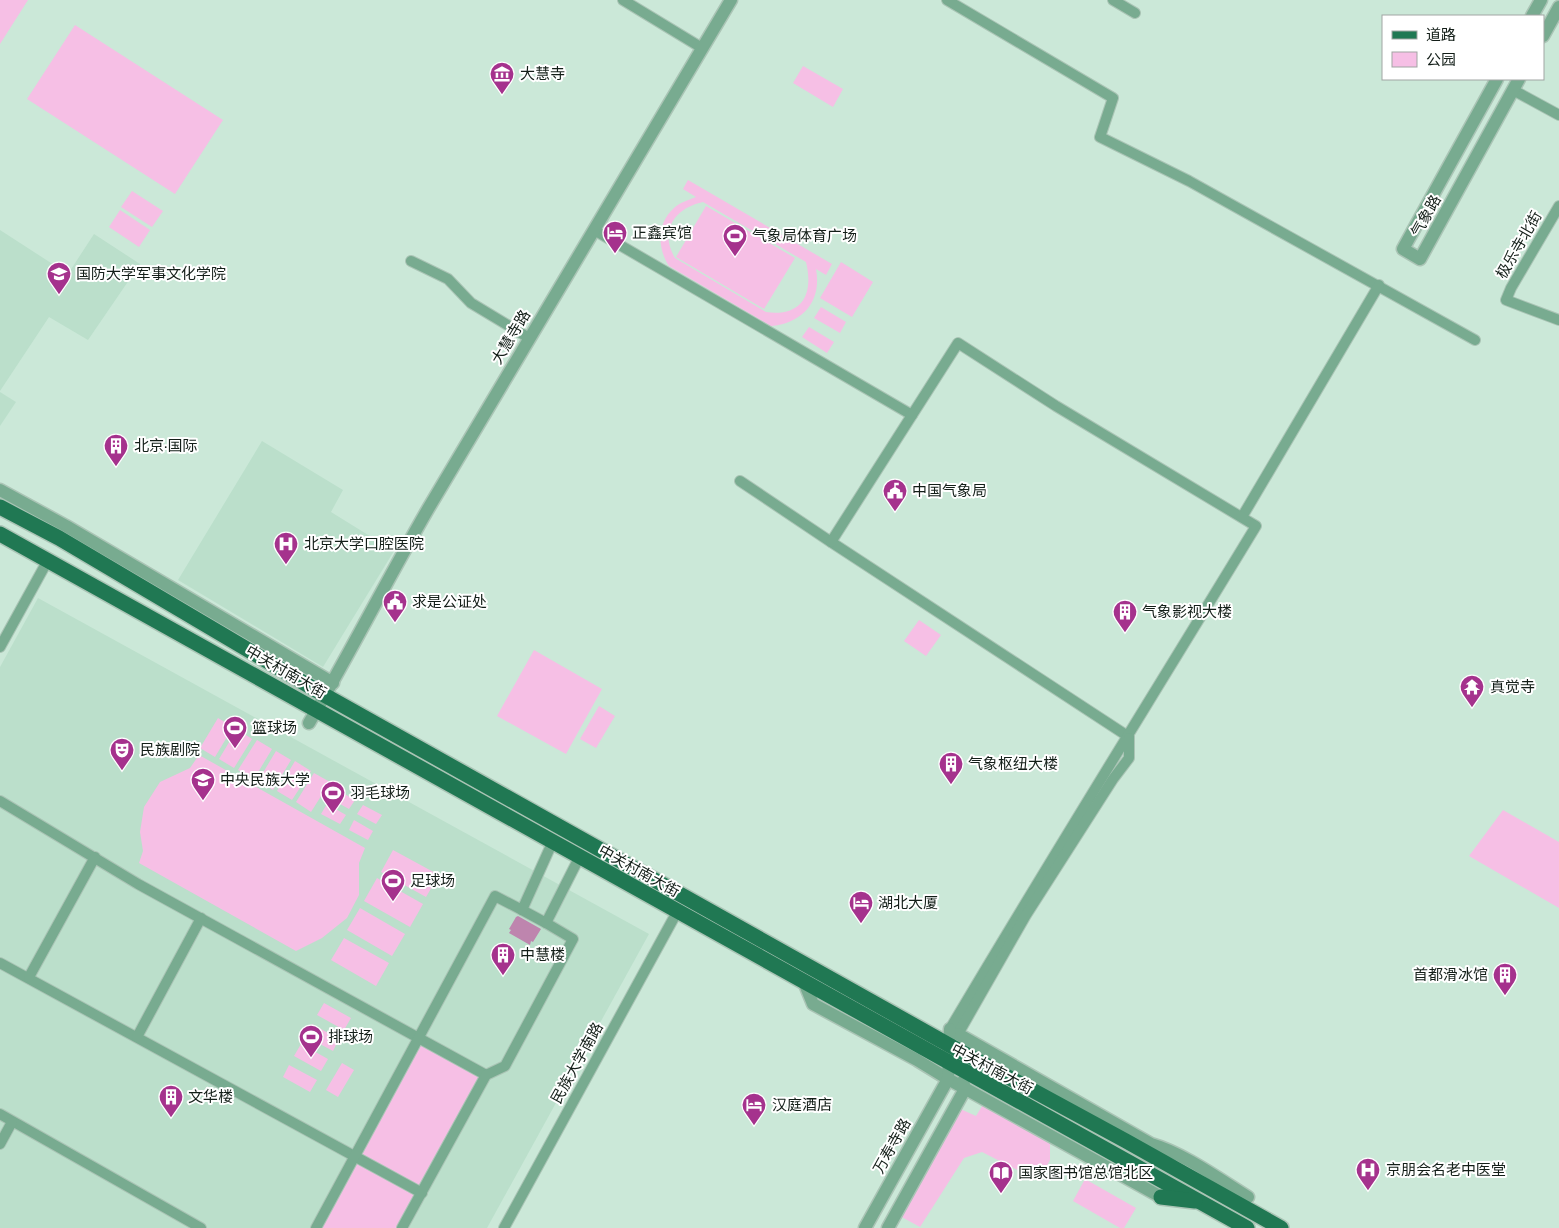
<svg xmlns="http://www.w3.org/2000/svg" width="1559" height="1228" viewBox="0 0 1559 1228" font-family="'Nunito Sans','Noto Sans SC',sans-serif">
  <rect width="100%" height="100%" fill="#cbe8d8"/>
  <g fill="#bbdfcb">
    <polygon points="0,230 68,274 94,234 140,264 88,340 49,317 0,391"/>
    <polygon points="0,392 16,402 0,426"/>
    <polygon points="262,441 343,490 331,512 394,551 323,667 178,580"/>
    <polygon points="38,598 649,934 487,1228 0,1228 0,667"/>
  </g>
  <g fill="#f6bfe5" fill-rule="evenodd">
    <polygon points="0,0 28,0 0,44"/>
    <polygon points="75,25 223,120 175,194 27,99"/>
    <polygon points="803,66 843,89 833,107 793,83"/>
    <path d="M688 180 832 264 826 275 816 269C822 301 803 323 771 326L669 266C657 248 657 223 674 208 680 202 689 200 696 197L683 189ZM703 202 806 262C814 294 802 317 766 312L675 258C659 232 674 208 703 202Z"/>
    <polygon points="132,191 163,211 152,227 121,207"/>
    <polygon points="706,206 795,258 764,309 676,257"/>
    <polygon points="120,210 150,230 139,247 109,227"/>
    <polygon points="841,262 873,282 852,317 820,298"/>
    <polygon points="821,307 846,322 840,333 814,318"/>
    <polygon points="809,327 834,342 827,353 802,337"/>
    <polygon points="919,620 941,635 926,656 904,641"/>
    <polygon points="534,650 602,689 566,754 497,716"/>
    <polygon points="599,706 615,716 596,748 580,739"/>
    <polygon points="218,718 233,727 215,757 200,748"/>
    <polygon points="237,729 252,739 234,768 219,759"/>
    <polygon points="257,740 272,749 254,779 238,770"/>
    <polygon points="276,751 291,760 273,790 258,781"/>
    <polygon points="199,755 365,848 359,863 359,895 347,918 322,938 296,951 139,863 143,851 140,832 144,807 160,782 190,768"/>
    <polygon points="295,761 311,771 292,800 277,791"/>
    <polygon points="314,773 330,782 311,812 296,802"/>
    <polygon points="336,789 355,800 349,809 331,799"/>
    <polygon points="327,804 346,815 340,824 321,814"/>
    <polygon points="363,805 382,815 376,824 357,814"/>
    <polygon points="1503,810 1559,842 1559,908 1469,856"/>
    <polygon points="354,820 373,831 368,840 349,830"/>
    <polygon points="393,850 439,875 426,897 381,872"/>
    <polygon points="377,878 423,904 410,927 364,901"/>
    <polygon points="360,908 405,934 392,956 347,930"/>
    <polygon points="344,938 389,963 376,986 331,960"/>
    <polygon points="324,1003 351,1018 344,1030 317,1015"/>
    <polygon points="312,1024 339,1039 333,1051 305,1036"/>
    <polygon points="419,1038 486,1075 402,1228 316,1228"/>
    <polygon points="301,1044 328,1059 321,1071 294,1056"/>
    <polygon points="342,1063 354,1070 338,1097 326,1090"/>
    <polygon points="289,1065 317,1080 310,1092 283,1077"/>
    <polygon points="984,1103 1050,1139 1050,1160 1039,1181 982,1152 964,1158 920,1227 898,1215 958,1108 976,1116"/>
    <polygon points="1085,1179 1136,1208 1124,1228 1120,1228 1073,1201"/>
  </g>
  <polygon fill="#be85ae" points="518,916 541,929 533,942 531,941 530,945 509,933 511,930 509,929 516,917"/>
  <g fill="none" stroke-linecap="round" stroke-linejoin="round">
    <defs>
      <g id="minor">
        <polyline points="623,0 702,48"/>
        <polyline points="947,0 1113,98 1100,137 1189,181 1475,340"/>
        <polyline points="1113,0 1135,13"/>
        <polyline points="1513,90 1559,115"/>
        <polyline points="1559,206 1511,288 1506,300 1559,320"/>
        <polyline points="594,230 912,415"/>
        <polyline points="411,261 448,279 471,303 529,338"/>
        <polyline points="740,481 831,542 1129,737"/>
        <polyline points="1242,517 1379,285"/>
        <path d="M831 542 958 343 1056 406 1256 526C1154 694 1050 860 950 1029"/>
        <polyline points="0,647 48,560"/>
        <polyline points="0,801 138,884 486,1075"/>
        <polyline points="522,910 546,923"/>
        <polyline points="0,963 422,1193"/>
        <polyline points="29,977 95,857"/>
        <polyline points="958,1034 1026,915 1113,779 1129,758 1129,738"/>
        <polyline points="137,1037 201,918"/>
        <polyline points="0,1114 201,1228"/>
        <polyline points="0,1144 12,1122"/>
        <polyline points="316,1228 495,896 522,910 553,841"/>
        <polyline points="402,1228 486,1075 505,1066 573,939 546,923 580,856"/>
        <polyline points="504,1228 677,912"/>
      </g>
      <g id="tertiary">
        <polyline points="1532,16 1541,0"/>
        <polyline points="1543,36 1559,7"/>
        <polyline points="1497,79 1403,249 1420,259 1519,79"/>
        <polyline points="0,490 66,526 333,683"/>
        <path d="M309 723C350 653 387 580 428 509L731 0"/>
        <polyline points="804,982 813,1004 917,1060 948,1079 1161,1197"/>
        <path d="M958 1034 1151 1144C1183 1153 1219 1179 1248 1197"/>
        <polyline points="865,1228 948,1079 950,1029"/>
        <polyline points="888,1228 965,1089 963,1081"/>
      </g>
      <g id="primary">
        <polyline points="0,507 59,538 326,696 949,1045 1126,1141 1281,1228"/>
        <polyline points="0,534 1247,1228"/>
        <polyline points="1161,1197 1195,1201"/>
      </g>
    </defs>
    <use href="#minor" stroke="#aac4b5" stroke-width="12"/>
    <use href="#tertiary" stroke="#aac4b5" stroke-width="15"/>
    <use href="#primary" stroke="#aac4b5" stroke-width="18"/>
    <use href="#minor" stroke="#78ab90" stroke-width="10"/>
    <use href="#tertiary" stroke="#78ab90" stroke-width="12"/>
    <use href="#primary" stroke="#207853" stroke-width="15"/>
  </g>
  <defs>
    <symbol id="museum-pin" viewBox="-11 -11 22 30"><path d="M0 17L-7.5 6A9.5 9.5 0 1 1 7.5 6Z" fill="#a5328d" stroke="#fff"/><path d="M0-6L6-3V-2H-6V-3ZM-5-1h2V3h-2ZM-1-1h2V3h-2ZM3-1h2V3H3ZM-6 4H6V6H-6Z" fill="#fff"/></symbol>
    <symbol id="hotel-pin" viewBox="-11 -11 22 30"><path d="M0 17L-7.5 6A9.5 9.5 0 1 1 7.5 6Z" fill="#a5328d" stroke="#fff"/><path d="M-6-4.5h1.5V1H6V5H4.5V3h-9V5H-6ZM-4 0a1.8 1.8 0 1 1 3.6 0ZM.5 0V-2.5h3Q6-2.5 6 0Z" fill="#fff"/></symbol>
    <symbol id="stadium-pin" viewBox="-11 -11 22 30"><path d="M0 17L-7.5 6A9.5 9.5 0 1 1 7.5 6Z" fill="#a5328d" stroke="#fff"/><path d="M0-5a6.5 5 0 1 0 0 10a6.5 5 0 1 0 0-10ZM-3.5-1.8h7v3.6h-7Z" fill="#fff"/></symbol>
    <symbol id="university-pin" viewBox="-11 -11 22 30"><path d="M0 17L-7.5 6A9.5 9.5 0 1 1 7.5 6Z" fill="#a5328d" stroke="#fff"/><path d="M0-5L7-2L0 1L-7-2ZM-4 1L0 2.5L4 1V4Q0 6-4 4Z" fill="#fff"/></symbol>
    <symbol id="building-pin" viewBox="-11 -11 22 30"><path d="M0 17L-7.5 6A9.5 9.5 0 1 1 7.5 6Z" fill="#a5328d" stroke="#fff"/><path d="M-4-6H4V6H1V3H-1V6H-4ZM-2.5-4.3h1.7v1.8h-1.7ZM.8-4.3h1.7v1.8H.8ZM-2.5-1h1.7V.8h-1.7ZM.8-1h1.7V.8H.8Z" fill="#fff"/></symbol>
    <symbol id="civic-pin" viewBox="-11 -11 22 30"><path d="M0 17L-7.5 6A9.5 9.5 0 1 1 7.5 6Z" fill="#a5328d" stroke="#fff"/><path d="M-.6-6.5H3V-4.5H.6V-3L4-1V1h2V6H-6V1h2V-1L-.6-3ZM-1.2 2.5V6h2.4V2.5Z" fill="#fff"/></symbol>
    <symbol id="hospital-pin" viewBox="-11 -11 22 30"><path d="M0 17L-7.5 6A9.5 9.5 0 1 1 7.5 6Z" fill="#a5328d" stroke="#fff"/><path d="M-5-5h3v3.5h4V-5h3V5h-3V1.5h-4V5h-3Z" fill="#fff"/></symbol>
    <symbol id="temple-pin" viewBox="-11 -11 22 30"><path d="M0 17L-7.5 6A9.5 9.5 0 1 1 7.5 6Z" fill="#a5328d" stroke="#fff"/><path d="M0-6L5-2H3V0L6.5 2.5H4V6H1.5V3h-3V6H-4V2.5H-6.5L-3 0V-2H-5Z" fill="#fff"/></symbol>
    <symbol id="theatre-pin" viewBox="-11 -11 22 30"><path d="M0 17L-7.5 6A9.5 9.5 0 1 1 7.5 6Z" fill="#a5328d" stroke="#fff"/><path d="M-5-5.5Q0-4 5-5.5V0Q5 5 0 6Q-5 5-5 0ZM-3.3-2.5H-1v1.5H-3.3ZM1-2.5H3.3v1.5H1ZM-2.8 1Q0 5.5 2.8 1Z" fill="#fff"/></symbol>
    <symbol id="library-pin" viewBox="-11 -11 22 30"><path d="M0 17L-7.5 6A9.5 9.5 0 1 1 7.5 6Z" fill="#a5328d" stroke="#fff"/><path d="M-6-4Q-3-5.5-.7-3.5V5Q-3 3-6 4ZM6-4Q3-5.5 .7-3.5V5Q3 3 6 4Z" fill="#fff"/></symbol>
  </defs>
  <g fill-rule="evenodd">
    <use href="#museum-pin" x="488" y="60" width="28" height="38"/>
    <use href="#hotel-pin" x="601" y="219" width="28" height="38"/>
    <use href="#stadium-pin" x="721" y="222" width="28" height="38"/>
    <use href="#university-pin" x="45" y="260" width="28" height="38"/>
    <use href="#building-pin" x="102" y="432" width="28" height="38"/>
    <use href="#civic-pin" x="881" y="477" width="28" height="38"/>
    <use href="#hospital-pin" x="272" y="530" width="28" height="38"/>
    <use href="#civic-pin" x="381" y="588" width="28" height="38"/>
    <use href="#building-pin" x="1111" y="598" width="28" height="38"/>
    <use href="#temple-pin" x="1458" y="673" width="28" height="38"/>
    <use href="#stadium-pin" x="221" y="714" width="28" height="38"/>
    <use href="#theatre-pin" x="108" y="736" width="28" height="38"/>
    <use href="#building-pin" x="937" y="750" width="28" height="38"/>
    <use href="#university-pin" x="189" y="766" width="28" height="38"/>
    <use href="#stadium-pin" x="319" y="779" width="28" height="38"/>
    <use href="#stadium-pin" x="379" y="867" width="28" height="38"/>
    <use href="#hotel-pin" x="847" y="889" width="28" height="38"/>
    <use href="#building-pin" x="489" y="941" width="28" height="38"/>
    <use href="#building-pin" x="1491" y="961" width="28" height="38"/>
    <use href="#stadium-pin" x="297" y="1023" width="28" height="38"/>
    <use href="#building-pin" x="157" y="1083" width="28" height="38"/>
    <use href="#hotel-pin" x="740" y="1091" width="28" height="38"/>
    <use href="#hospital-pin" x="1354" y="1156" width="28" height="38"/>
    <use href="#library-pin" x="987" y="1159" width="28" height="38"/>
  </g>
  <g text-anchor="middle" stroke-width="4" stroke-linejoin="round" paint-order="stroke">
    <g font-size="15" fill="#131e18" stroke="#fff" text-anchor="start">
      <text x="520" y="79">大慧寺</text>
      <text x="632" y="238">正鑫宾馆</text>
      <text x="752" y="241">气象局体育广场</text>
      <text x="76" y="279">国防大学军事文化学院</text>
      <text x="134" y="451">北京·国际</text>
      <text x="912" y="496">中国气象局</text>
      <text x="304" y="549">北京大学口腔医院</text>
      <text x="412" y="607">求是公证处</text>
      <text x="1142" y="617">气象影视大楼</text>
      <text x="1490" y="692">真觉寺</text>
      <text x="252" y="733">篮球场</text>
      <text x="140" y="755">民族剧院</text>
      <text x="968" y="769">气象枢纽大楼</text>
      <text x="220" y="785">中央民族大学</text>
      <text x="350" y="798">羽毛球场</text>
      <text x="410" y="886">足球场</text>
      <text x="878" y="908">湖北大厦</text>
      <text x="520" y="960">中慧楼</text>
      <text x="1488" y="980" text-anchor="end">首都滑冰馆</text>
      <text x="328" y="1042">排球场</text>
      <text x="188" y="1102">文华楼</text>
      <text x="772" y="1110">汉庭酒店</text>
      <text x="1386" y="1175">京朋会名老中医堂</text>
      <text x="1018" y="1178">国家图书馆总馆北区</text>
    </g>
    <g font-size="15" fill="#131e18" stroke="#fff">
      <text transform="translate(1426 216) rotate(-61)" y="5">气象路</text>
      <text transform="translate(1519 245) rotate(-60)" y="5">极乐寺北街</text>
      <text transform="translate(511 337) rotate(-59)" y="5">大慧寺路</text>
      <text transform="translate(286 672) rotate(30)" y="5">中关村南大街</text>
      <text transform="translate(639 871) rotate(29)" y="5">中关村南大街</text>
      <text transform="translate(577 1063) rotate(-61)" y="5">民族大学南路</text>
      <text transform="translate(992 1069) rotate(28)" y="5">中关村南大街</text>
      <text transform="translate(892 1146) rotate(-61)" y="5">万寿寺路</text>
    </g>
  </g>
  <rect x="1382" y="15" width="162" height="65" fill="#ffffff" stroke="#a1a5a3"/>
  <rect x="1392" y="31" width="25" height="8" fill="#207853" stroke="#a1a5a3"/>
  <text x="1426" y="40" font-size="15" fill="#131e18">道路</text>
  <rect x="1392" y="52" width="25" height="15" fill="#f6bfe5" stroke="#a1a5a3"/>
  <text x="1426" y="65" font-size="15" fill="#131e18">公园</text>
</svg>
